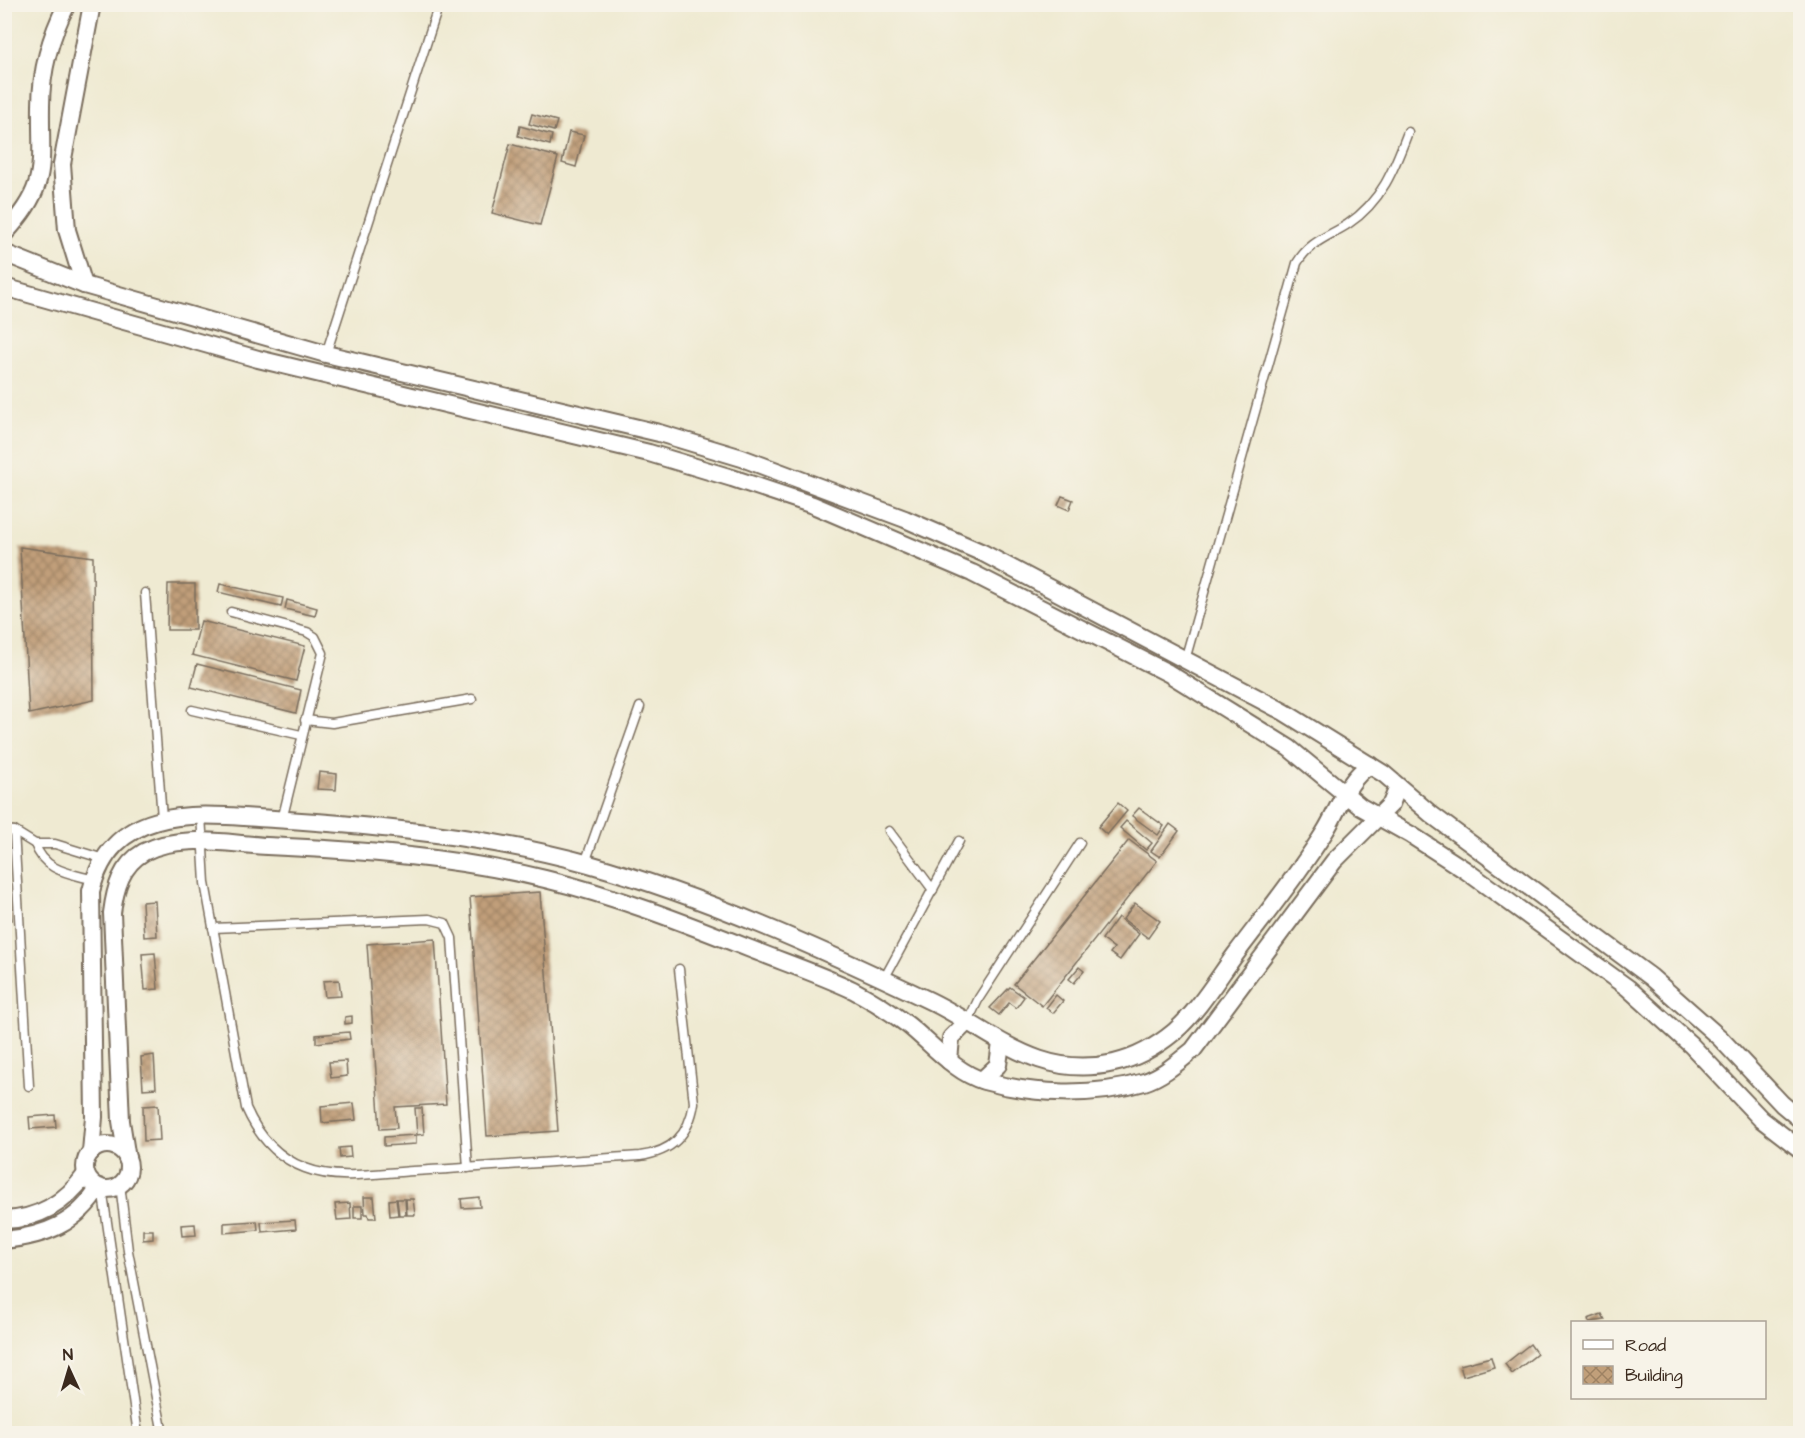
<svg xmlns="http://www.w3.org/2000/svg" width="1805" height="1438" viewBox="0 0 1805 1438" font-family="'Architects Daughter',sans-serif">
  <defs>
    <pattern id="building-cross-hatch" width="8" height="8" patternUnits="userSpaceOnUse" patternTransform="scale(1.5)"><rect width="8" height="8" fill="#c19f7a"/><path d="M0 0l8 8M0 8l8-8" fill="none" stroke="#9e8263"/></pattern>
  </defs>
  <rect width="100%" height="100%" fill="#f7f3e8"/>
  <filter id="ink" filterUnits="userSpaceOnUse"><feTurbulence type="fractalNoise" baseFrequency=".0167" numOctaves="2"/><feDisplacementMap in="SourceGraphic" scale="12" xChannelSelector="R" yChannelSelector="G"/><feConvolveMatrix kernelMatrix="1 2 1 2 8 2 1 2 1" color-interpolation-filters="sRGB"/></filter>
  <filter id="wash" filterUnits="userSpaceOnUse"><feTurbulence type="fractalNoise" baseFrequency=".008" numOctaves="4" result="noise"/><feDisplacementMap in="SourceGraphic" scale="24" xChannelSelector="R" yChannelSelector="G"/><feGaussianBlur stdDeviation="1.35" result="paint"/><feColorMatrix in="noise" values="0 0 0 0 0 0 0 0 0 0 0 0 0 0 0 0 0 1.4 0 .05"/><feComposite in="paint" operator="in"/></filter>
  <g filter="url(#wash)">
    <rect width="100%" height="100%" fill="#efead2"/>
    <g id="blocks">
      <g fill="url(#building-cross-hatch)">
        <polygon points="532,114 557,121 554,131 529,124"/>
        <polygon points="520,126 552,135 550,145 518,136"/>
        <polygon points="569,132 584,135 576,167 562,163"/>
        <polygon points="510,144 558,157 540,225 492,213"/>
        <polygon points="1062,496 1073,500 1069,510 1058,505"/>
        <polygon points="20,547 93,557 94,700 29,714"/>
        <polygon points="168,584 195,584 195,630 167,630"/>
        <polygon points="220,584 283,598 281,607 218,592"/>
        <polygon points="287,600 317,608 315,616 285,609"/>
        <polygon points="201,621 305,646 296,681 192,655"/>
        <polygon points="197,664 301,690 296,713 191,687"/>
        <polygon points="319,772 337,774 336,790 317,789"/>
        <polygon points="1118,803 1127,811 1107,835 1098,827"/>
        <polygon points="1139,808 1164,826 1158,835 1132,816"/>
        <polygon points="1126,821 1152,843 1146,850 1120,828"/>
        <polygon points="1170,824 1179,831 1160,857 1151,851"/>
        <polygon points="1129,840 1157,861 1042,1006 1014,984"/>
        <polygon points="540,892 558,1131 487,1136 470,897"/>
        <polygon points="10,900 12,920 7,920 8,938 4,938 4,901"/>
        <polygon points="155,901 157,936 144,937 142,902"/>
        <polygon points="1135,903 1160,921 1148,938 1123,919"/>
        <polygon points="1118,917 1139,934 1120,960 1110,953 1114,948 1102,939"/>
        <polygon points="435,939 446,1104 395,1107 397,1128 380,1129 367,944"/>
        <polygon points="155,953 158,989 145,990 142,954"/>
        <polygon points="1079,967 1084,971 1074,983 1069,979"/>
        <polygon points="339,980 341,996 325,997 323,981"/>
        <polygon points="1010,987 1024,997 1016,1008 1009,1003 999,1015 990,1008"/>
        <polygon points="1056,995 1063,1001 1053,1013 1046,1008"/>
        <polygon points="352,1016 352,1023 345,1024 345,1017"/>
        <polygon points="349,1032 350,1039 316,1043 316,1035"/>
        <polygon points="154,1055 156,1088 143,1089 141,1057"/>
        <polygon points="346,1061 347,1076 331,1078 329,1062"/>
        <polygon points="354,1103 356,1120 322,1123 321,1106"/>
        <polygon points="158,1105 160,1140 144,1141 143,1106"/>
        <polygon points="415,1108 422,1108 424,1134 417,1135"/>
        <polygon points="55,1115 56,1127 30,1129 29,1117"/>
        <polygon points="416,1135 416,1144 384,1146 384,1137"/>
        <polygon points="350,1147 351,1157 340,1158 339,1148"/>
        <polygon points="364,1197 374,1197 376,1218 369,1218 368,1214 365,1214"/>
        <polygon points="479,1197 480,1207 462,1208 461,1199"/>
        <polygon points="396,1199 398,1215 390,1216 389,1200"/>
        <polygon points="397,1199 405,1199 406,1215 399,1215"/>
        <polygon points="406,1199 413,1199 415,1215 407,1215"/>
        <polygon points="350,1203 351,1219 337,1220 335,1204"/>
        <rect x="354" y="1206" width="8" height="12"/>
        <polygon points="295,1220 296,1229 262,1232 261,1222"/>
        <polygon points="257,1221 258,1230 224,1233 224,1223"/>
        <polygon points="195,1224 196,1235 182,1236 181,1225"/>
        <polygon points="143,1230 153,1230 153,1239 143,1240"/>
        <polygon points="1602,1314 1605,1320 1589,1322 1588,1319"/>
        <polygon points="1530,1344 1537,1354 1512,1374 1505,1364"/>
        <polygon points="1491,1357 1494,1367 1463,1376 1460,1365"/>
      </g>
    </g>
  </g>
  <g filter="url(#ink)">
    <use href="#blocks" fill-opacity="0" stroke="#7a6d5d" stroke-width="1.5"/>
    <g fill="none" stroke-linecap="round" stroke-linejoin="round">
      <defs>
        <g id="lane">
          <polyline points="326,354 439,4"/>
          <polyline points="145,593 162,818"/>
          <polyline points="231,612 307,632 315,637 323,653 282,820"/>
          <path d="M1185 660 1297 263C1310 241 1328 237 1348 224 1382 201 1394 169 1408 132"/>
          <polyline points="192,710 301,735"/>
          <polyline points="305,720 332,723 472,699"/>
          <path d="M201 815 205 883 246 1108C258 1135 276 1157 305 1168 338 1181 378 1173 413 1171 489 1167 564 1161 640 1156 672 1152 689 1135 694 1103L679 969"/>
          <polyline points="4,830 14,831 35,844 55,844 104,859"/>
          <polyline points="14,831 29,1086"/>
          <polyline points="889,831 933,890"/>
          <path d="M35 844C44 871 69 873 94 880"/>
          <polyline points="585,863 640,707"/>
          <polyline points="213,928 429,919 445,923 452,938 468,1168"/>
          <polyline points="884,979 959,841"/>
          <polyline points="968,1021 979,998 1080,843"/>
          <polyline points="120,1184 128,1251 163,1434"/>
          <polyline points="102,1188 138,1434"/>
        </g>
        <g id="street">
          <path d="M4 234C50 185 40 166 41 106 41 71 51 35 67 4"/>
          <polyline points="4,253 84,285 326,354 659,433 742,458 905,519 983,553 1284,712 1384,774 1432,815 1651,977 1720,1038 1782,1104 1800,1119"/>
          <polyline points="84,285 67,230 62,164 92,4"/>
          <polyline points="4,287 258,359 649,453 732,478 813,505 972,573 1168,673 1289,748 1361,807 1411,835 1465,870 1628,988 1691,1045 1761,1119 1800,1149"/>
          <polyline points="949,1061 951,1038 968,1021"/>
          <polyline points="982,1080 998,1065 1001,1043"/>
          <circle cx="107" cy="1167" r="22"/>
          <path d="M91 1152 94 1117 91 891C114 800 203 815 274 819 378 826 488 836 589 864 705 897 817 947 926 999 991 1029 1035 1081 1114 1063 1136 1058 1156 1047 1174 1032 1198 1011 1216 981 1235 955 1265 915 1297 876 1324 833 1339 810 1346 780 1370 765"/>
          <path d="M127 1159 121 1121 112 913C115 889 121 865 144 852 179 833 229 844 267 846 360 850 455 857 545 879 616 896 685 923 753 950 786 963 821 975 853 990 872 1000 891 1012 908 1025 932 1044 954 1072 984 1081 1033 1095 1094 1097 1144 1082 1163 1076 1178 1062 1193 1050L1334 861 1391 804 1398 787"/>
          <path d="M4 1220C39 1219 66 1202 86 1174"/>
          <path d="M4 1240C45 1236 78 1223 99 1187"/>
        </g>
      </defs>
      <use href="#lane" stroke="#7a6d5d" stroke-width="11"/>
      <use href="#street" stroke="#7a6d5d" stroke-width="20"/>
      <use href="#lane" stroke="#fff" stroke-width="8"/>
      <use href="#street" stroke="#fff" stroke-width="16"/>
    </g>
  </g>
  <rect width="1805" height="1438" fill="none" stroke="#f7f3e8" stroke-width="24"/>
  <rect x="1571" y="1321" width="195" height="78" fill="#f7f3e8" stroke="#aca397" stroke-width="1.5"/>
  <rect x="1583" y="1340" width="30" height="9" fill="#ffffff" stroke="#aca397" stroke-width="1.5"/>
  <text x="1625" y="1351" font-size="18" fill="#3b2a1e">Road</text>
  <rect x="1583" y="1366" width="30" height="18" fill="url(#building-cross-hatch)" stroke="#aca397" stroke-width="1.5"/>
  <text x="1625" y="1381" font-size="18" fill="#3b2a1e">Building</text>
  <g transform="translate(69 1369) rotate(356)" stroke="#f7f3e8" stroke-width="4.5" paint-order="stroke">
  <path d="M0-4.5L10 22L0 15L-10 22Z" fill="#3b2a1e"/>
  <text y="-9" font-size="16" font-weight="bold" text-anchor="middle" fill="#3b2a1e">N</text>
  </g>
</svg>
